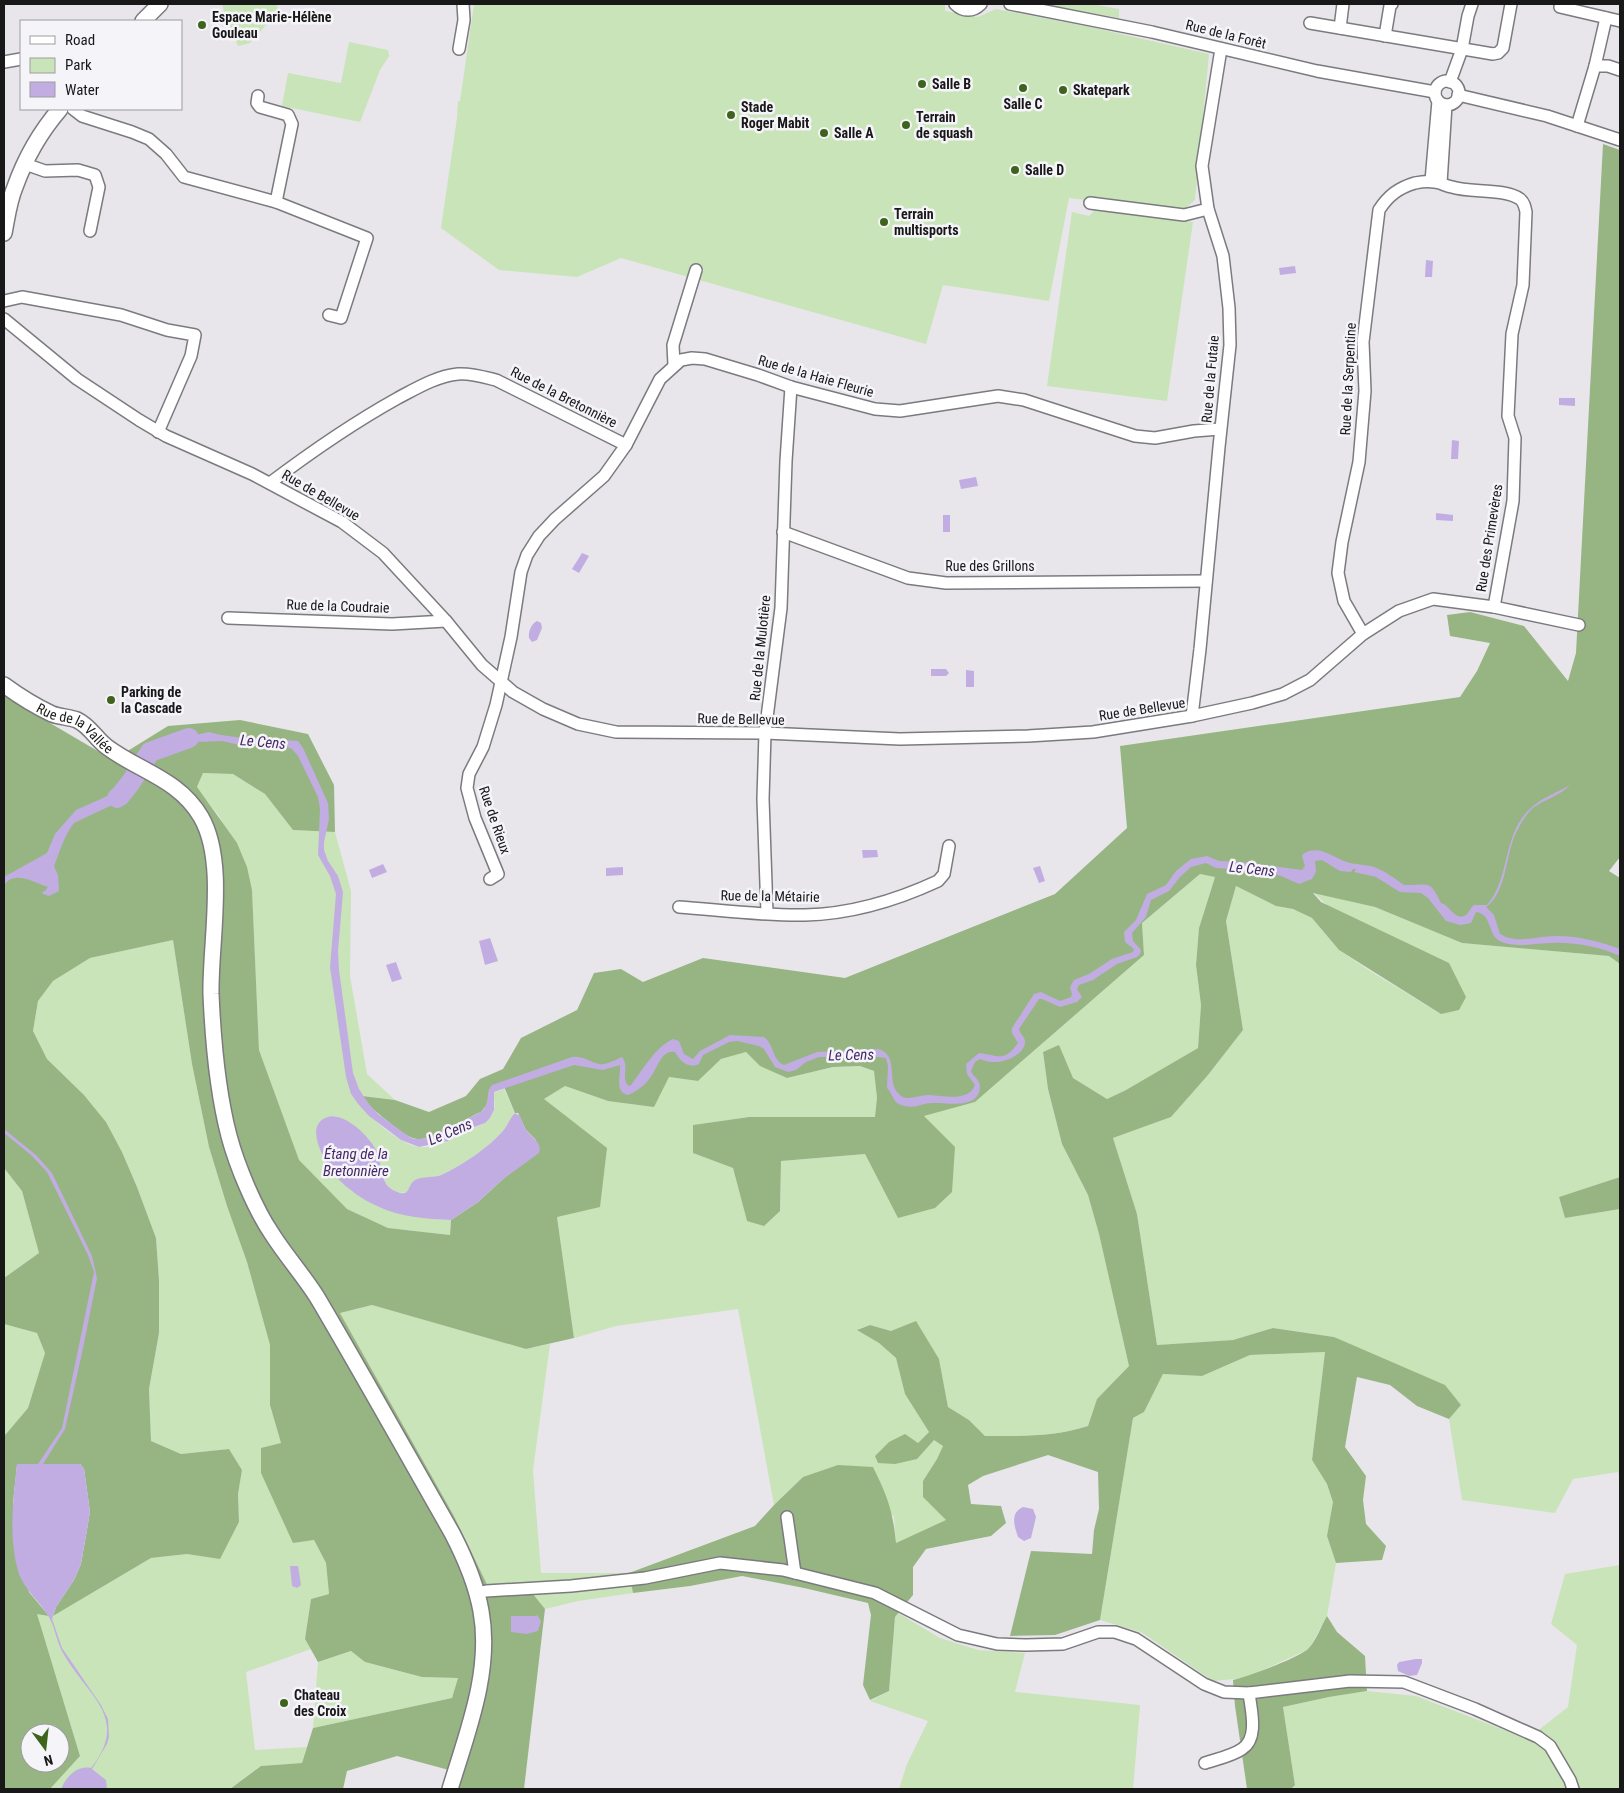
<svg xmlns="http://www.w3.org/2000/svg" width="1624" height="1793" viewBox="0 0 1624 1793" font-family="'Roboto Condensed',sans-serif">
  <rect width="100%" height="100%" fill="#e8e6eb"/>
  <g fill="#c9e4b8">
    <polygon points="222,4 277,4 278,10 274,16 250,43 238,46 225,14"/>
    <polygon points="474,4 945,4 945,11 978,17 996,9 1090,27 1209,54 1195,200 1182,211 1069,198 1049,301 943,285 926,344 621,258 577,277 499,270 441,228 457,118 458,101 460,101"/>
    <polygon points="1041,4 1092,4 1119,9 1119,18"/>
    <polygon points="349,42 388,50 389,56 380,70 360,122 282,106 288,73 341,83"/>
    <polygon points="1097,208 1193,222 1167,401 1047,386 1072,212 1089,216"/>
    <path d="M203 773 233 774 265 794 293 830 335 832 351 891 350 976 367 1074 395 1100 352 1094C361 1111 400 1146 420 1147 429 1148 442 1144 450 1140 455 1138 458 1134 463 1132 471 1128 484 1126 490 1118 496 1110 495 1102 493 1093L504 1089 515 1113C509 1119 508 1126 502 1132 489 1147 459 1168 440 1175 433 1178 425 1177 418 1179 411 1181 413 1186 409 1190 405 1196 393 1191 389 1187 380 1177 382 1162 376 1151 368 1136 350 1126 336 1116L326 1118 316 1133C318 1147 321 1153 329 1165 357 1208 402 1218 451 1220L450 1235 388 1228 347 1209 299 1161 259 1050 252 890 219 816 197 788Z"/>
    <path d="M1200 874 1215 876 1199 928 1196 965 1201 1005 1198 1048 1126 1090 1107 1099 1073 1078 1059 1046 1043 1053 1048 1089 1062 1144 1088 1195 1099 1234 1129 1366 1097 1399 1088 1426C1055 1437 1019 1436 985 1436L969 1420 948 1407 939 1359 891 1331 870 1325 858 1329 879 1343 896 1358 905 1394 929 1432 918 1443 875 1456 934 1440 943 1446 937 1459 923 1481 947 1520 896 1543 894 1516 803 1477 774 1505 738 1309 616 1326 574 1338 557 1217 544 1099 565 1086 608 1101 669 1077 698 1081 721 1059 746 1052 760 1066 787 1078 833 1067 860 1066 874 1071 877 1098 876 1117H749L693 1125V1153L733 1168 747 1221 780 1211 781 1161 865 1154 898 1218 924 1116 975 1102 1144 955 1142 923Z"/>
    <polygon points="1236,886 1276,906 1293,909 1312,918 1339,950 1370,971 1441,1014 1313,892 1375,907 1462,943 1609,956 1620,964 1620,1177 1559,1197 1565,1218 1620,1209 1620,1481 1618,1472 1573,1479 1555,1513 1462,1500 1449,1419 1461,1405 1334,1337 1273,1328 1233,1340 1157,1345 1137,1214 1113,1138 1171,1117 1208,1075 1243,1030 1226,921"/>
    <polygon points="173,940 192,1064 209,1147 227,1206 247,1262 270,1345 270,1405 281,1443 293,1543 314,1540 326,1563 329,1594 311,1599 305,1639 311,1649 246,1672 255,1750 307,1747 302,1763 261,1766 230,1789 50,1789 80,1756 36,1613 53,1616 151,1558 187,1554 220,1558 239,1522 238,1494 242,1470 229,1449 181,1454 151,1441 149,1389 159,1333 159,1280 156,1238 137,1187 122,1152 106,1122 84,1095 47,1059 33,1031 38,1001 53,981 90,958"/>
    <polygon points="4,1168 22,1191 39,1253 4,1278"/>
    <polygon points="372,1305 526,1349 550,1344 533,1470 541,1573 629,1573 633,1593 578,1601 545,1609 531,1593 493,1598 454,1516 340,1313"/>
    <polygon points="4,1324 37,1333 45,1353 28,1408 6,1434 4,1435"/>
    <polygon points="1325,1352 1312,1460 1327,1484 1334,1502 1327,1536 1336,1563 1327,1616 1309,1649 1245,1678 1213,1681 1141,1632 1100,1620 1133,1418 1144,1412 1163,1374 1202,1376 1250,1355"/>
    <polygon points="1620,1565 1620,1789 1291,1789 1295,1785 1283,1707 1329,1697 1367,1691 1416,1696 1527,1739 1568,1707 1577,1645 1551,1624 1565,1574"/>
    <polygon points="898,1613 940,1638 978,1650 1025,1653 1015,1692 1140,1705 1133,1789 899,1789 907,1764 928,1721 870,1701 889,1691 895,1617"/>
    <polygon points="352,1651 365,1662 422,1677 458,1678 452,1698 313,1728 318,1662"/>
  </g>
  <g fill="#97b583" fill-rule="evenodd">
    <path d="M1603 144 1620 150V857L1609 871 1620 878V964L1609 956 1462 943 1375 907 1313 893 1321 902 1449 963 1466 997 1459 1010 1441 1014 1339 950 1312 918 1293 909 1276 906 1236 886 1226 921 1243 1030 1208 1075 1171 1117 1113 1138 1137 1214 1157 1345 1233 1340 1273 1328 1334 1337 1445 1385 1461 1405 1449 1419 1417 1406 1390 1385 1357 1377 1345 1447 1366 1476 1363 1500 1366 1524 1386 1546 1382 1560 1336 1563 1327 1536 1333 1502 1327 1484 1312 1460 1325 1352 1250 1355 1202 1376 1163 1374 1144 1412 1133 1418 1100 1620 1055 1635 1010 1636 1031 1551 1092 1554 1094 1530 1099 1509 1098 1472 1048 1455 983 1476 968 1485 971 1504 1001 1506 1006 1523 991 1536 926 1549 913 1567V1595L895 1617 889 1691 870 1700 863 1685 871 1615 868 1603 804 1588 742 1576 690 1586 633 1593 629 1573 755 1526 774 1505 803 1477 838 1465 873 1467C887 1495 893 1511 896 1543L946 1520 923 1497V1481L937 1459 943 1446 934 1440 917 1459 895 1464 878 1463 875 1456 889 1442 905 1434 918 1443 929 1432 905 1394 896 1358 879 1343 857 1330 870 1325 891 1331 916 1321 939 1359 948 1407 969 1420 985 1436C1019 1436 1055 1437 1088 1426L1097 1399 1129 1366 1099 1234 1088 1195 1062 1144 1048 1089 1043 1052 1059 1045 1073 1078 1107 1099 1126 1090 1198 1048 1201 1005 1196 965 1199 928 1215 877 1200 874 1142 923 1144 955 975 1102 924 1116 955 1147 952 1192 935 1208 898 1218 865 1154 781 1161 780 1211 764 1226 747 1221 733 1168 693 1153V1125L749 1117H875L877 1098 874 1071 860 1066 833 1067 787 1078 760 1066 746 1052 721 1059 698 1081 669 1077 654 1107 608 1101 565 1086 544 1099 607 1148 600 1207 557 1217 574 1338 526 1349 372 1305 340 1313 454 1516 493 1597 532 1593 545 1609 524 1789H455L460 1773 397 1756 347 1771 343 1789H230L261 1766 302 1763 313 1728 452 1698 458 1678 422 1677 365 1662 351 1651 318 1662 305 1639 311 1599 329 1594 326 1563 314 1540 293 1543 261 1473V1448L281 1443 270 1405V1345L247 1262 227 1206 209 1147 192 1064 173 940 90 958 53 981 38 1001 33 1031 47 1059 84 1095 106 1122 122 1152 137 1187 156 1238 159 1280V1333L149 1389 151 1441 181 1454 229 1449 242 1470 238 1494 239 1522 220 1559 187 1554 151 1558 53 1616 56 1607 74 1580 81 1564 90 1512 84 1469 80 1464 17 1465 13 1503 29 1592 49 1616 37 1614 80 1756 50 1789H4V1435L6 1434 28 1408 45 1353 37 1333 4 1324V1278L39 1253 22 1191 4 1168V696L113 760 168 726 240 720 308 734 334 785 335 832 293 830 265 794 233 774 203 773 197 787 237 843 247 867 252 890 259 1050 299 1160 347 1209 388 1228 450 1235 451 1220 478 1202 503 1179 516 1169 536 1140 526 1130 518 1113H515L502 1082 488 1100 486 1106 481 1112C466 1118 431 1141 417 1139 408 1138 397 1129 390 1123 380 1115 369 1107 363 1096L395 1100 429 1112 466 1096 480 1079 503 1069 521 1038 577 1010 594 973 621 969 643 982 703 958 845 978 1055 894 1127 828 1120 746 1460 697 1477 671 1490 643 1450 636 1447 615 1470 612 1524 626 1568 681 1576 653ZM30 1733H60V1763H30Z"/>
    <polygon points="1620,1177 1620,1209 1565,1218 1559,1197"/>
    <path d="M1327 1616 1337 1632 1365 1656 1367 1691 1329 1697 1283 1707 1295 1785 1291 1789H1247L1235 1706 1233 1680C1247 1677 1301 1657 1309 1648 1317 1639 1321 1626 1327 1616Z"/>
  </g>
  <g fill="#c1ade2">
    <polygon points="1426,260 1433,261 1432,277 1425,277"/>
    <polygon points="1295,266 1296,273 1280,275 1279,268"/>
    <polygon points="1559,398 1575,398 1575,406 1559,405"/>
    <polygon points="1452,440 1459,441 1458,459 1451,459"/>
    <polygon points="976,477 978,486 961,489 959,480"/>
    <polygon points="1436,513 1453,515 1453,521 1436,520"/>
    <rect x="943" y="515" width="7" height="17"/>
    <polygon points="582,553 589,556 579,573 572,569"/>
    <path d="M537 621 541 623 542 628 537 640 532 642 529 638C528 632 531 624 537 621Z"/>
    <polygon points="931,669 946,669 949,673 946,676 931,676"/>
    <polygon points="966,670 974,671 974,687 966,687"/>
    <path d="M209 732C236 740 269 738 298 741L303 748 328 803 329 819 324 842V850L328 861 338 876 343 892 338 951 339 970 353 1073 359 1089 368 1103 378 1114 393 1125 411 1138 417 1139 428 1138 481 1112C492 1103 484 1094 492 1085L572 1057C582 1055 590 1062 599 1064 607 1065 615 1060 622 1057 630 1066 620 1079 629 1086L631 1085C643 1070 655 1047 673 1039L679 1041 684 1054 693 1059 700 1051 730 1035 764 1037C774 1044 772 1060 784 1065L817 1052 878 1049C899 1055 887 1079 897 1092 906 1104 918 1094 930 1095 943 1096 969 1102 975 1085L967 1074 966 1064 979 1053C998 1055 1004 1063 1018 1043L1012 1033V1028L1034 994 1041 992 1060 1001 1071 997 1072 994 1070 987 1074 980 1089 974 1112 959 1133 952 1134 949 1125 942 1124 932 1136 920 1147 894 1166 885 1176 871 1191 859 1207 856 1219 861 1241 862 1302 870 1305 866 1302 856 1303 854C1319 844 1331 857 1347 862 1355 865 1365 864 1374 867 1385 871 1394 878 1404 885 1428 886 1429 878 1441 903 1450 905 1455 922 1466 915 1469 913 1470 908 1474 905H1487C1511 877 1502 833 1531 808 1540 799 1558 792 1570 785 1561 795 1546 799 1534 807 1527 813 1522 821 1518 829 1505 851 1508 892 1486 907L1494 915 1500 934C1517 945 1539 935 1558 936 1578 936 1602 942 1620 949V956C1599 947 1576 942 1552 943 1536 943 1517 948 1502 942 1487 937 1493 914 1476 912L1471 923 1460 925 1446 921 1428 898 1421 893 1400 892 1376 877 1354 872 1356 869H1353L1351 872 1340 871 1322 860 1315 861 1316 872 1312 879 1299 884 1281 876 1259 870 1216 868 1206 863 1191 867 1180 877 1169 891 1151 900 1146 917 1132 933 1133 941 1141 950 1140 954 1137 957 1117 964 1093 980 1079 985 1077 989 1082 997 1077 1002 1060 1007 1042 999H1039L1019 1029C1020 1034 1026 1038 1025 1043 1023 1056 1003 1063 992 1062 988 1062 984 1060 980 1059L975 1062 971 1071C973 1077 980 1079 980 1087 979 1109 949 1103 935 1103 921 1102 917 1110 901 1105 893 1103 893 1094 887 1088L888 1066 886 1058 878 1057H819L806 1062 796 1070 788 1072 775 1067 764 1049 759 1046 737 1041 729 1042 703 1055 699 1064C688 1069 680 1061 675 1052 661 1049 657 1070 650 1078 645 1085 636 1092 628 1095 614 1092 621 1075 620 1065L603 1070 574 1065 494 1092V1110L490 1118 485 1123 459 1133 448 1141 419 1147 401 1140 369 1116 359 1105 351 1094 346 1077 330 967 336 894 330 876 318 855 320 809 318 797 298 756 292 749 285 746H244L222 741 199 742 186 744 169 752H166L163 744 165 742Z"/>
    <polygon points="154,746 157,747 160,753 150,758 143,752 147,748"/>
    <path d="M133 776 137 779 135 790 129 797 74 823C64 836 60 851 54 866L58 875 59 891 49 896 43 894 42 892 45 891 48 887C33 882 15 870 4 885V877L47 853 55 834 76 810 112 794Z"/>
    <polygon points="862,850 877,850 878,857 863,858"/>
    <polygon points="383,864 387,872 372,878 369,870"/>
    <polygon points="1040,866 1045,881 1039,883 1033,868"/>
    <polygon points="623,867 623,875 606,876 606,868"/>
    <polygon points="490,938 498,961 485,965 479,941"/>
    <polygon points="396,962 402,979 392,982 386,965"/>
    <path d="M515 1113 520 1116C522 1120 523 1124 525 1128 530 1138 543 1141 539 1153L503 1179 478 1202 451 1220C427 1219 399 1217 377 1206 363 1200 348 1189 337 1178 327 1165 301 1125 328 1117 345 1112 371 1138 377 1152 382 1164 380 1183 393 1190 412 1200 406 1185 415 1180 422 1176 433 1178 441 1175 460 1167 489 1147 502 1132 508 1126 509 1119 515 1113Z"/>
    <path d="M4 1129 36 1155 52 1173 92 1256 97 1278 82 1353 65 1429 43 1464H80L84 1469 90 1512 81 1564 74 1580 56 1607 52 1619 62 1648 101 1705 108 1719 109 1737 107 1744 92 1769 106 1780 107 1789H61C66 1777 77 1765 91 1768 131 1717 87 1696 63 1653 56 1641 55 1625 47 1614 38 1600 25 1590 19 1574 8 1538 13 1501 17 1464H38L62 1428 94 1272 88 1255 47 1172 31 1155 4 1133Z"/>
    <path d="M1023 1507 1033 1509 1036 1517 1031 1538 1024 1541 1018 1537C1014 1525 1010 1513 1023 1507Z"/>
    <polygon points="290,1566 298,1566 301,1585 297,1588 292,1586"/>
    <polygon points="537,1615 541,1621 538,1631 527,1634 511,1632 511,1616 536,1616"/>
    <polygon points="1416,1659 1422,1659 1422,1663 1417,1675 1409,1676 1398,1671 1397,1665 1399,1662"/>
  </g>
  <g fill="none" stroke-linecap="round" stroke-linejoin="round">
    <polyline stroke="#c1ade2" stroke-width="20" points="117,798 120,796 131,782 150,752 189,738"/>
    <defs>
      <g id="minor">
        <path d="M955 4C963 12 973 12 981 4"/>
        <polyline points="1010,4 1152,32 1317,71 1435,92"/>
        <polyline points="1560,7 1620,21"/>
        <polyline points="1310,23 1493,54 1498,53 1503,48 1511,4"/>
        <polyline points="1340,28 1343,4"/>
        <polyline points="1385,36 1390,6 1392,4"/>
        <polyline points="459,49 464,20 463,4"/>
        <polyline points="4,62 21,59"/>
        <polyline points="1595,66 1606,18"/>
        <circle cx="1447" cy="93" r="12"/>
        <polyline points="1450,82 1462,49 1468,16 1472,4"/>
        <polyline points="1458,95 1547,116 1620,140"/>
        <polyline points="258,96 257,103 260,107 288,115 292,124 276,202"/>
        <polyline points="73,109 82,116 132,132 149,139 166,154 184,177 276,202 367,238 341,318 329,315"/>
        <polyline points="1577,126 1595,66 1608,66 1620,70"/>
        <polyline points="25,164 45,171 78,170 95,175 99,187 90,231"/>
        <polyline points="1431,181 1438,101"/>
        <polyline points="1441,183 1446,105"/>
        <polyline points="1090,203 1184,215 1208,209"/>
        <polyline points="4,301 22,297 121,315 167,330 195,335 191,356 158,432"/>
        <polyline points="4,319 77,379 139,420 166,436 252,474 342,522 383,553 446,621 482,665 513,692 543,709 578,724 616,732 765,733 900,739 1028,736 1093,732 1192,716 1252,703 1283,694 1310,680 1363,634 1399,611 1433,599 1494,607 1579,625"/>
        <polyline points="674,365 673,345 696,270"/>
        <polyline points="626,445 660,379 681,360 692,358 705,359 758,375 791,387 875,409 900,411 998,396 1024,400 1135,436 1155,438 1194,431 1220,429"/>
        <path d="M270 483C311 452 353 423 398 398 417 388 437 376 458 374 471 373 484 377 496 380L626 445 604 476 555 519 539 536 527 555 521 572 511 637 496 705 483 747 469 774 467 788 475 818 498 874 490 879"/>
        <polyline points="783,532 908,578 946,583 1206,581"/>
        <polyline points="228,618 392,624 446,621"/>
        <path d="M1363 634 1344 601 1338 573 1342 542 1359 462 1365 391 1363 342 1379 210C1388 196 1398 188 1415 183 1420 182 1428 181 1434 182 1440 182 1445 186 1452 187 1470 193 1504 188 1520 199 1524 202 1525 207 1526 212L1523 285 1512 334 1508 416 1515 438 1513 501 1494 607"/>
        <polyline points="1192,716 1200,649 1219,447 1230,345 1229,308 1223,256 1208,209 1202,166 1221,49"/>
        <path d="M679 907C720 910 765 916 805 915 851 914 897 900 938 881L944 874 949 846"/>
        <polyline points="767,913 763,799 765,733 781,608 786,461 791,387"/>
        <polyline points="787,1517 795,1573"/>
        <polyline points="477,1593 486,1591 571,1586 645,1578 720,1563 783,1570 875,1593 958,1635 997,1644 1026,1645 1063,1644 1098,1632 1115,1632 1136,1639 1204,1684 1224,1692 1249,1693 1350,1681 1404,1682 1475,1709 1538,1737 1550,1746 1570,1780 1573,1789"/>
        <path d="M1205 1763C1217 1759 1232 1756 1242 1749 1259 1738 1251 1710 1249 1693"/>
      </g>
      <g id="tertiary">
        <polyline points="143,21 160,4"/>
        <path d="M4 233C7 218 9 201 15 187 25 159 41 131 60 109"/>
        <path id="s1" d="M4 685C19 696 35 706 52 714 60 717 69 717 77 720 90 726 96 739 107 747 139 771 179 779 201 817 227 862 210 942 211 994 213 1041 217 1090 229 1136 237 1166 255 1209 272 1234 286 1256 303 1275 317 1297 363 1375 407 1454 452 1533 465 1558 476 1583 481 1611 492 1671 467 1733 450 1789"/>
      </g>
    </defs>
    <use href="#minor" stroke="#7b7a7e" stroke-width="14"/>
    <use href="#tertiary" stroke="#7b7a7e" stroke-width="18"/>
    <use href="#minor" stroke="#fff" stroke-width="11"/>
    <use href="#tertiary" stroke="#fff" stroke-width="15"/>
  </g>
  <g fill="#3e631d" stroke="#f5f4f8" stroke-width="2">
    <circle cx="202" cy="25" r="5"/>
    <circle cx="922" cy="84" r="5"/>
    <circle cx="1023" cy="88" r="5"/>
    <circle cx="1063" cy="90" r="5"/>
    <circle cx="731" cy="115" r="5"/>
    <circle cx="906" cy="125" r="5"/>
    <circle cx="824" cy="133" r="5"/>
    <circle cx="1015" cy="170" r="5"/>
    <circle cx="884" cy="222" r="5"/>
    <circle cx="111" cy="700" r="5"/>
    <circle cx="284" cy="1703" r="5"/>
  </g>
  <g text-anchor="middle" stroke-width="5" stroke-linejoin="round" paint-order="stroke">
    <g font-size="14" font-weight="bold" fill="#181819" stroke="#f5f4f8" text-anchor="start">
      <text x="212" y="22">Espace Marie-Hélène<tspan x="212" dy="16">Gouleau</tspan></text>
      <text x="932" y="89">Salle B</text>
      <text x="1073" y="95">Skatepark</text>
      <text x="1023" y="109" text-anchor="middle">Salle C</text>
      <text x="741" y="112">Stade<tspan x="741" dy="16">Roger Mabit</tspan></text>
      <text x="916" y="122">Terrain<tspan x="916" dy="16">de squash</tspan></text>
      <text x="834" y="138">Salle A</text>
      <text x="1025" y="175">Salle D</text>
      <text x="894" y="219">Terrain<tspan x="894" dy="16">multisports</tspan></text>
      <text x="121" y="697">Parking de<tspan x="121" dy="16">la Cascade</tspan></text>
      <text x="294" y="1700">Chateau<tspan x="294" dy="16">des Croix</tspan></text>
    </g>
    <g font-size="14" fill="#181819" stroke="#f5f4f8">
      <text transform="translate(1226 34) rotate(14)" y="5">Rue de la Forêt</text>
      <text transform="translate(816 376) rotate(16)" y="5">Rue de la Haie Fleurie</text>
      <text transform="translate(1210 379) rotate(-85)" y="5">Rue de la Futaie</text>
      <text transform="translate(1348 379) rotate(-87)" y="5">Rue de la Serpentine</text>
      <text transform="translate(564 397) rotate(27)" y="5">Rue de la Bretonnière</text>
      <text transform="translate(321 495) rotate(30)" y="5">Rue de Bellevue</text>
      <text transform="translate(1489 538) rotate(-81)" y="5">Rue des Primevères</text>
      <text x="990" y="571">Rue des Grillons</text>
      <text transform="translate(338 606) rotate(2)" y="5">Rue de la Coudraie</text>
      <text transform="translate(760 648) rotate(-84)" y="5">Rue de la Mulotière</text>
      <text transform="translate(1142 709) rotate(-9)" y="5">Rue de Bellevue</text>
      <text transform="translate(741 719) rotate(1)" y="5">Rue de Bellevue</text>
      <text dy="5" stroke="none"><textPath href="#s1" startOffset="84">Rue de la Vallée</textPath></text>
      <text transform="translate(495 820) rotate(71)" y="5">Rue de Rieux</text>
      <text transform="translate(770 896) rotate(1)" y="5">Rue de la Métairie</text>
    </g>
    <g font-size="15" font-style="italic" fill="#452867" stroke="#f5f4f8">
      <text transform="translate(263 742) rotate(5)" y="5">Le Cens</text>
      <text transform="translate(1252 869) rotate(6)" y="5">Le Cens</text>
      <text transform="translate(851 1055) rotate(-1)" y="5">Le Cens</text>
      <text transform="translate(450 1132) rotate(-23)" y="5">Le Cens</text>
      <text x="356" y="1159">Étang de la<tspan x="356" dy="17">Bretonnière</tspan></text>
    </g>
  </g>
  <rect width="1624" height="1793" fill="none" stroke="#181819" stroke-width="10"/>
  <rect x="20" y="20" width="162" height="90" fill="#f5f4f8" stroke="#9d9c9f"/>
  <rect x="30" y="36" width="25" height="8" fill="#ffffff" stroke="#9d9c9f"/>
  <text x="65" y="45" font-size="15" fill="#181819">Road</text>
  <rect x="30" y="58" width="25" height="15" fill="#c9e4b8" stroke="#9d9c9f"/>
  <text x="65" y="70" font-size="15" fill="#181819">Park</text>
  <rect x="30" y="82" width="25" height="15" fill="#c1ade2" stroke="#9d9c9f"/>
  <text x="65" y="95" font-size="15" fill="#181819">Water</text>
  <g transform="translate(45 1748) rotate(165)"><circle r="24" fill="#f5f4f8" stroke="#9d9c9f"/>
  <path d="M0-4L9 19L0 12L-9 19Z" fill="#3e631d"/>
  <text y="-8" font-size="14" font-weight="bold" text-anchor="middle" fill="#181819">N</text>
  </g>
</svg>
